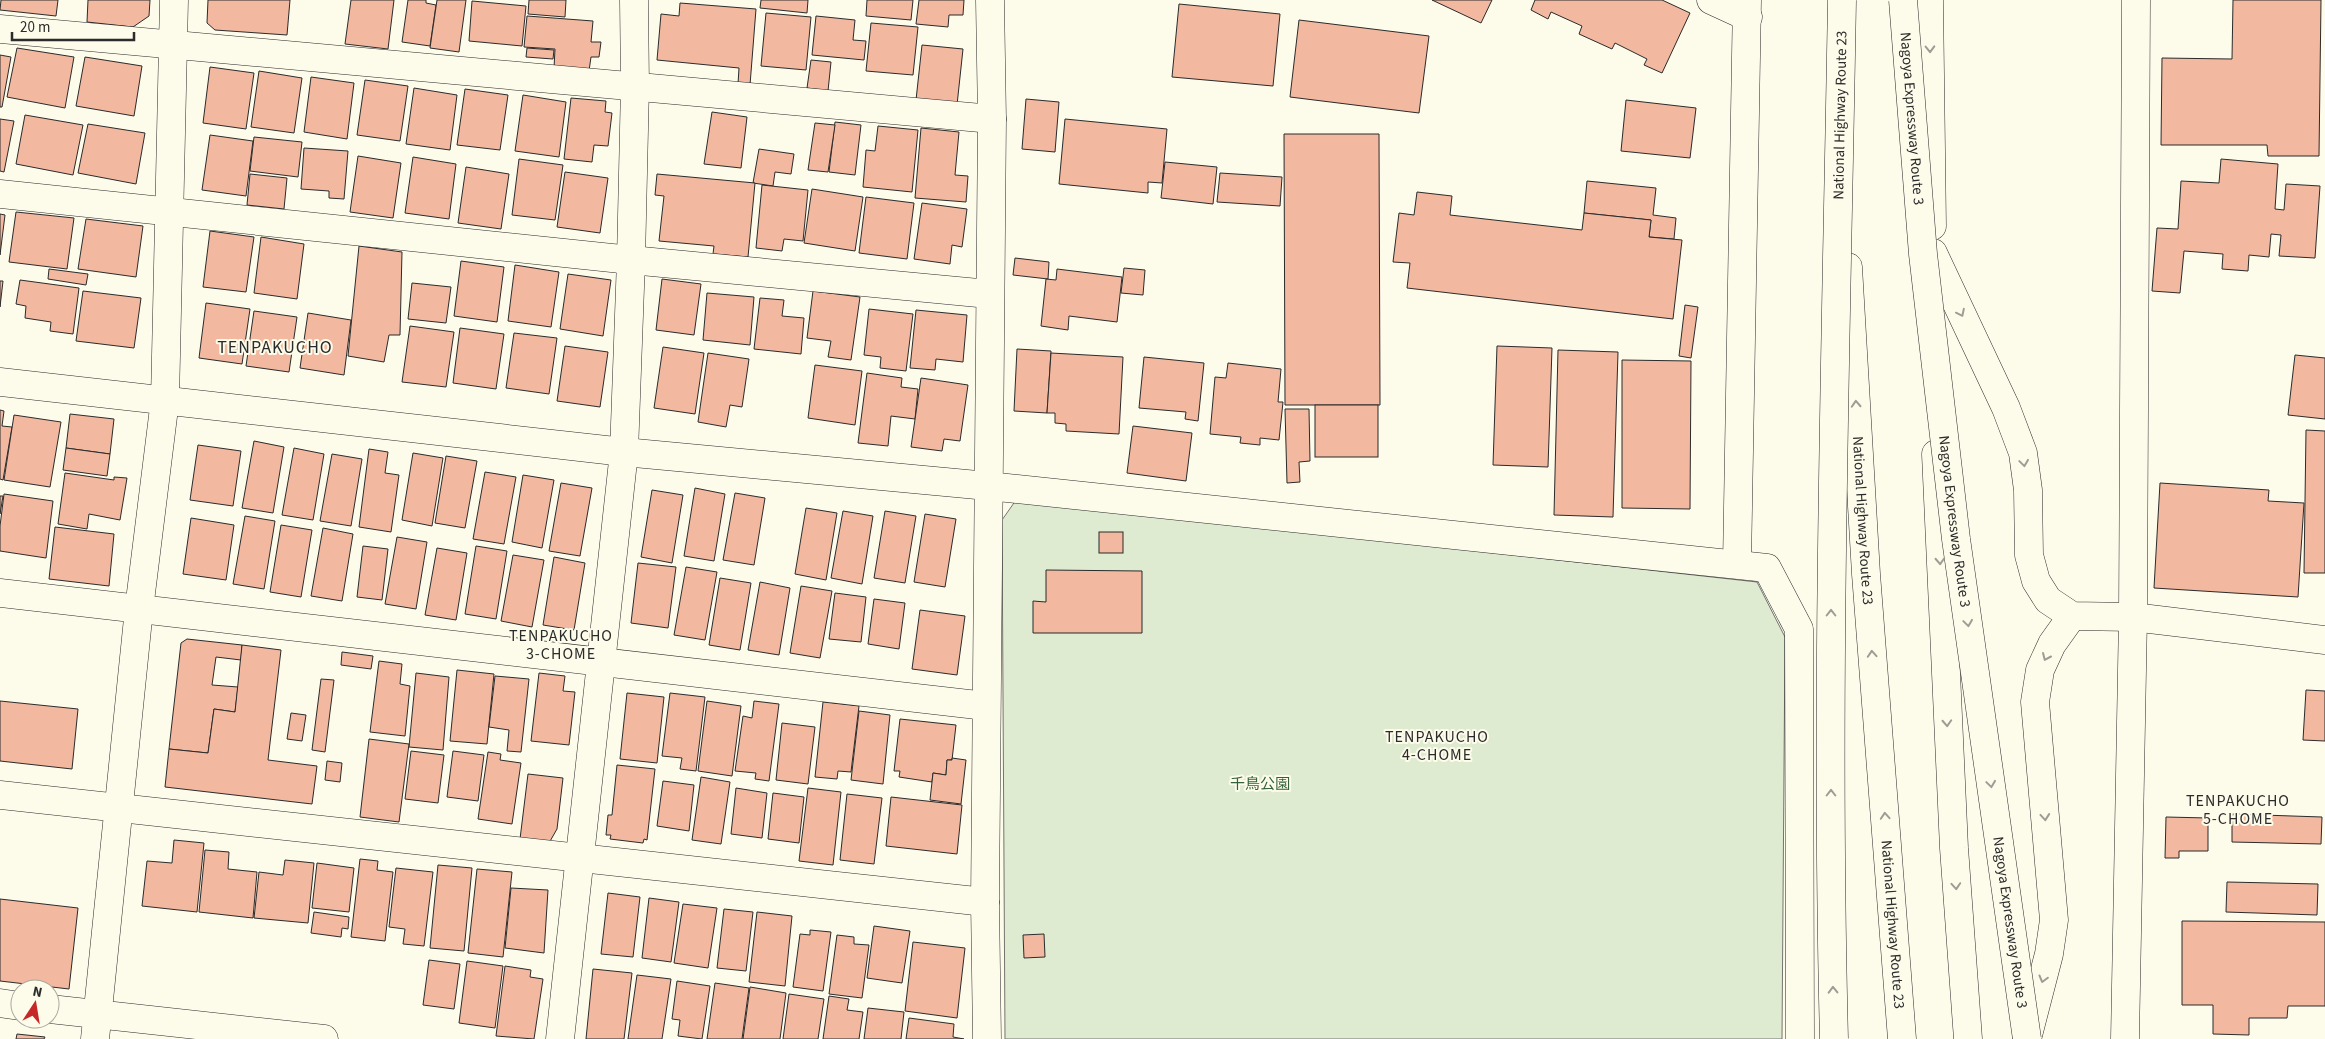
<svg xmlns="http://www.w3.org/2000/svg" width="2325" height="1039" viewBox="0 0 2325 1039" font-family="'Source Sans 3','Noto Sans JP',sans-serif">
  <rect width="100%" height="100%" fill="#fdfbea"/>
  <polygon fill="#deebd1" stroke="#74746e" points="1016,500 1757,582 1785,637 1782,1039 1005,1039 1002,520"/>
  <g fill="#f2b8a0" stroke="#2b2b2b">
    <polygon points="1,0 58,0 56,16 0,10"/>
    <polygon points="88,0 150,0 149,16 133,27 87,22"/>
    <polygon points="208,0 290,0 287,35 215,30 207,23"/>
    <polygon points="351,0 394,0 388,49 345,44"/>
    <polygon points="408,0 426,0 426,3 436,5 430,46 402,42"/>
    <polygon points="437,0 466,0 459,52 430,48"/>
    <polygon points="529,0 566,0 565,17 528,14"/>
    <polygon points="761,0 808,0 807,13 760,8"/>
    <polygon points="867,0 913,0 911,20 866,16"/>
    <polygon points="919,0 964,0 963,15 949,15 948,27 916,24"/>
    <polygon points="1432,0 1492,0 1481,23"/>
    <polygon points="1535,0 1662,0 1690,13 1662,73 1644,65 1647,59 1615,43 1612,49 1579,34 1582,26 1551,12 1548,19 1531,10"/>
    <polygon points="2233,0 2321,0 2319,156 2268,156 2267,145 2161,145 2162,58 2232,59"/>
    <polygon points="472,1 526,6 522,46 469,41"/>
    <polygon points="680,3 756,9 750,85 738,84 739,68 657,60 661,14 679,16"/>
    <polygon points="1179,4 1280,14 1273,86 1172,77"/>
    <polygon points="766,13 811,17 806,70 761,66"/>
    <polygon points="527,16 593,21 591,42 601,42 599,57 591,57 589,71 554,68 555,49 524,47"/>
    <polygon points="816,16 855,20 853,40 866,41 864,60 812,55"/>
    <polygon points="1299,20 1429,36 1419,113 1290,97"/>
    <polygon points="871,23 918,27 913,75 866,71"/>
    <polygon points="922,45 963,49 957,105 916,100"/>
    <polygon points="17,48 74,57 65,108 7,97"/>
    <polygon points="527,48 554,50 553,59 526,57"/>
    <polygon points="0,55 11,57 2,107 0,107"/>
    <polygon points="85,57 142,66 134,116 76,106"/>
    <polygon points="811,60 831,62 828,91 807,88"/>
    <polygon points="210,67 254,73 246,129 203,123"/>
    <polygon points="259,71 302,78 294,133 251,127"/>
    <polygon points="311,77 354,83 347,139 304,132"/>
    <polygon points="365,80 408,86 400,141 357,135"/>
    <polygon points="414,88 457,95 450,150 406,144"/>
    <polygon points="465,89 508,95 500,150 457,145"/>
    <polygon points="523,95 566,102 559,157 515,151"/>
    <polygon points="571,98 606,101 605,112 612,113 608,146 594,145 592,162 564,159"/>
    <polygon points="1026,99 1059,102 1055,152 1022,149"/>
    <polygon points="1626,100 1696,108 1690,158 1621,151"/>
    <polygon points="712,112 747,117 741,168 704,164"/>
    <polygon points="25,115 83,125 73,175 16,164"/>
    <polygon points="0,119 14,121 4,172 0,171"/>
    <polygon points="1065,119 1167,129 1162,183 1148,182 1148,193 1059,184"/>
    <polygon points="835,122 861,125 855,175 829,172"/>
    <polygon points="815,123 835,125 828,172 808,170"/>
    <polygon points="88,124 145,133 136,184 78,173"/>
    <polygon points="878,126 918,130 912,192 863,187 866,150 875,151"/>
    <polygon points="921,128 959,132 955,175 968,176 966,202 915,198"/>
    <polygon points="1284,134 1379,134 1380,405 1285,405"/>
    <polygon points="210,135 253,141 246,196 202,190"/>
    <polygon points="254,137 302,142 298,177 250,171"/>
    <polygon points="304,148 348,151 344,199 329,198 329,191 301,189"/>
    <polygon points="759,149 794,154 791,174 775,172 773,186 753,183"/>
    <polygon points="358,156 401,163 393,218 350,212"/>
    <polygon points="413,157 456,164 449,219 405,213"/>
    <polygon points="519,159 563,165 555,220 512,215"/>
    <polygon points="2221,159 2278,164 2275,209 2284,210 2286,184 2320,186 2315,258 2279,256 2281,235 2271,234 2269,257 2249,255 2248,271 2222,269 2223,254 2184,251 2180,293 2152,291 2157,228 2178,229 2181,181 2219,183"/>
    <polygon points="1165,162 1217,167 1213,204 1161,198"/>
    <polygon points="466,167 509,174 501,229 458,223"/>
    <polygon points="565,172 608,178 600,233 557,227"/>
    <polygon points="1220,173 1282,177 1280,206 1217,202"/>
    <polygon points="250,174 287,178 284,209 247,205"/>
    <polygon points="657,174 755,183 748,257 713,254 714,246 659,241 664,196 655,195"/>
    <polygon points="1587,181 1656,188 1653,215 1676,218 1674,239 1649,237 1651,220 1584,213"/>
    <polygon points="762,185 808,190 803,241 784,239 782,251 756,248"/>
    <polygon points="812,189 863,197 855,251 804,243"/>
    <polygon points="1417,192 1452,196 1450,215 1582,230 1584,213 1651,220 1649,237 1682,240 1673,319 1407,288 1410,263 1393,262 1399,213 1414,215"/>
    <polygon points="866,197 914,203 907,259 859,253"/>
    <polygon points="922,203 967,209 962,247 952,245 950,264 914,259"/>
    <polygon points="16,212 74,218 67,269 9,262"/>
    <polygon points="0,214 5,215 0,255"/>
    <polygon points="86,219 143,226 136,277 78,269"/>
    <polygon points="210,231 254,237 246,292 203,287"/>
    <polygon points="261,237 304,244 297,299 254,293"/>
    <polygon points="359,246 402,252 400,335 389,335 384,362 348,356"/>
    <polygon points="1015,258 1049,262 1048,279 1013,275"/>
    <polygon points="461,261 504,267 497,322 454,316"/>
    <polygon points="515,265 559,272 551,327 508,321"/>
    <polygon points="1124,268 1145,270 1143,295 1121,293"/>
    <polygon points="49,269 88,274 86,285 48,279"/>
    <polygon points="1057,269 1122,277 1117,322 1069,316 1068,330 1041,326 1046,279 1056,280"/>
    <polygon points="568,274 611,280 603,336 560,329"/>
    <polygon points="662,279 701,284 694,335 656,330"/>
    <polygon points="20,280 79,288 73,334 50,331 51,322 25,318 26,306 16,304"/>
    <polygon points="0,281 3,281 0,307"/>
    <polygon points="412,283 451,287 446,323 408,319"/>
    <polygon points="83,291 141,298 134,348 76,341"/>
    <polygon points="813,291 860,297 851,360 828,357 831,341 807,338"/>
    <polygon points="707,293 754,297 750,345 703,340"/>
    <polygon points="760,298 784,300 782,316 804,318 801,354 754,349"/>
    <polygon points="206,303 250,309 242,364 199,358"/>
    <polygon points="1685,305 1698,307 1691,358 1679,356"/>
    <polygon points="869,309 913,314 906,371 880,368 881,357 864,355"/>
    <polygon points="916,310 967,315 963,362 936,359 935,370 910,368"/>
    <polygon points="254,311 297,317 289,372 246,366"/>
    <polygon points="308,313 351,320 344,375 300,368"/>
    <polygon points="410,326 454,332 446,387 402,382"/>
    <polygon points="460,328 504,334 496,389 453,383"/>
    <polygon points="514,333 557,338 549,394 506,388"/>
    <polygon points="565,346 608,352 600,407 557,401"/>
    <polygon points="1497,346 1552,348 1548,467 1493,465"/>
    <polygon points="663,347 704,353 695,414 654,408"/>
    <polygon points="1017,349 1051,351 1047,413 1014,411"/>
    <polygon points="1558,350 1618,352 1613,517 1554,515"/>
    <polygon points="708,353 749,359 742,407 730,405 726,427 698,422"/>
    <polygon points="1051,353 1123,357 1119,434 1066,431 1066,424 1055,423 1055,413 1047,413"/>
    <polygon points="2295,355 2325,358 2325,419 2288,415"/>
    <polygon points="1144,357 1204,363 1198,421 1185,419 1186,412 1139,408"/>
    <polygon points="1622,360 1691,361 1690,509 1622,508"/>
    <polygon points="1228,363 1281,369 1278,402 1283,402 1279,440 1260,438 1260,445 1240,443 1241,437 1210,434 1215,377 1226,378"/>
    <polygon points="815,365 862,371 855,425 808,418"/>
    <polygon points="867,373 902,378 901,387 918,389 915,419 891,416 888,446 858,443"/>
    <polygon points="921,378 968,385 960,441 944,439 942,451 911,447"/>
    <rect x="1315" y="405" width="63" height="52"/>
    <polygon points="1285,409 1309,409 1310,461 1299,462 1300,482 1287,483"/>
    <polygon points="0,410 4,411 2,426 12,427 3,480 0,479"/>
    <polygon points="70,414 114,419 110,454 66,448"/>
    <polygon points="14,415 61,422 50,487 4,480"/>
    <polygon points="1133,426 1192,433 1186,481 1127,473"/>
    <polygon points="2306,430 2325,431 2325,573 2304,573"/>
    <polygon points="254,441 284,447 273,513 242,508"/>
    <polygon points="198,445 241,451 233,506 190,500"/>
    <polygon points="66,448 110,454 107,476 63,470"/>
    <polygon points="294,448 324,454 313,520 282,515"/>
    <polygon points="369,449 388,452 385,473 399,475 391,532 359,527"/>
    <polygon points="413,453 443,458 432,526 402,520"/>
    <polygon points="332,454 362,459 351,526 320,521"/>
    <polygon points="446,456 477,461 465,528 435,523"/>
    <polygon points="485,472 516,477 504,544 473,539"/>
    <polygon points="65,473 114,480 114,477 127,478 120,520 89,514 87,529 58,524"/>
    <polygon points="523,475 554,480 542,548 512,542"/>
    <polygon points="561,483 592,488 580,556 549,551"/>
    <polygon points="2160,483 2269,490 2268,501 2304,503 2298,597 2154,588"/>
    <polygon points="695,488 725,494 714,561 684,556"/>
    <polygon points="652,490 683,495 672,563 641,557"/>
    <polygon points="735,493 765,498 754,565 723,560"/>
    <polygon points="4,494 53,501 46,558 0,551 0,526"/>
    <polygon points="0,496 3,496 0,514"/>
    <polygon points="806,508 837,513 826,580 795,574"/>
    <polygon points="843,511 873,516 862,584 831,578"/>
    <polygon points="885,511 916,516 905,583 874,578"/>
    <polygon points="925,514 956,519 945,587 914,582"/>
    <polygon points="245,516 275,521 264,589 233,584"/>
    <polygon points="191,518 234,525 226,580 183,574"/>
    <polygon points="281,525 312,530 301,597 270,592"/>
    <polygon points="55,527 114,534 109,586 49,579"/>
    <polygon points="323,528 353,534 342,601 311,596"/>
    <rect x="1099" y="532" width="24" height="21"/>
    <polygon points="397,537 427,542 416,609 385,604"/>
    <polygon points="363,546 388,549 382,600 357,597"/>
    <polygon points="476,546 507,551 496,619 465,614"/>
    <polygon points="437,548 467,553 456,620 425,615"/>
    <polygon points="513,555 544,560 532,627 501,621"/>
    <polygon points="554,557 585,563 574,630 543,625"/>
    <polygon points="638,563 676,567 668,628 631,623"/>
    <polygon points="686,567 717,572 705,640 674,635"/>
    <polygon points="1046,570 1142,571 1142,633 1033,633 1033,601 1046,602"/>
    <polygon points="720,578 751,583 740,650 709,645"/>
    <polygon points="760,582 790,588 779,655 748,650"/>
    <polygon points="801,586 832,591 820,658 790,653"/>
    <polygon points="835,593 866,597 861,642 829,639"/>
    <polygon points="874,599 905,603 899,649 868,644"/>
    <polygon points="920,610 965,616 957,675 912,669"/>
    <polygon points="187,639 242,645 241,660 216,657 212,685 238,687 235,712 214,709 208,753 169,749 181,643"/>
    <polygon points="242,645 281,650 268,760 317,766 312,804 165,787 169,749 208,753 214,709 235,712"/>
    <polygon points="342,652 373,656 371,669 341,665"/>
    <polygon points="379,661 402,664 400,684 410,686 405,736 370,732"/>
    <polygon points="457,670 494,674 487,744 450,741"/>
    <polygon points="416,673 449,677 443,750 409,747"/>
    <polygon points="539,673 565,676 563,691 575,692 569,745 531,741"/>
    <polygon points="495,676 529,679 521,752 507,751 509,730 489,727"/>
    <polygon points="321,679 334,680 325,752 312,750"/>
    <polygon points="2306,690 2325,691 2325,741 2303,740"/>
    <polygon points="627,693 664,697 657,763 620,759"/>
    <polygon points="670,693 705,697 696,771 680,769 682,758 662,756"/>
    <polygon points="0,701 78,709 72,769 0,761"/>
    <polygon points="707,701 741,706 732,776 698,771"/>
    <polygon points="754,701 779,704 769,781 755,779 756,773 735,771 743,716 752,718"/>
    <polygon points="823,702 859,706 851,772 838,771 837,779 815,777"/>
    <polygon points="859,711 890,715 883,784 851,780"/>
    <polygon points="291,713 306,715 302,741 287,739"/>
    <polygon points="900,719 956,725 952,760 947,760 946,775 933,773 932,782 899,777 900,771 894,771"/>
    <polygon points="782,723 815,727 808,784 776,780"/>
    <polygon points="369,739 409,744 399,822 360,817"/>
    <polygon points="411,751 444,755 438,803 405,799"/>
    <polygon points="453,751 484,755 478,801 447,797"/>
    <polygon points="488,752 501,754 500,760 521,763 512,824 478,819"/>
    <polygon points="952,758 966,760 961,804 930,800 933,773 946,775 947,760 952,760"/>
    <polygon points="327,761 342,763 340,782 325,780"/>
    <polygon points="617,765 655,769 647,840 644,839 643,843 610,839 611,835 606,835 608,815 612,815"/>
    <polygon points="528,774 563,778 557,829 549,843 520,839"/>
    <polygon points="701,777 730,782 721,844 692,840"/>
    <polygon points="663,781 694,785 689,831 657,826"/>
    <polygon points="736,788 767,793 762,838 731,834"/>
    <polygon points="808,788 841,792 833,865 799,861"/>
    <polygon points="773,793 804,797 799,843 768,839"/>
    <polygon points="847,794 882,798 874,864 840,860"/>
    <polygon points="891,797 962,805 957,854 886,846"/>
    <polygon points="2232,814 2322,817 2321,844 2232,842"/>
    <polygon points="2166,817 2208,818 2208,851 2179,851 2179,858 2165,858"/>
    <polygon points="174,840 204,843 197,912 142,906 147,861 172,863"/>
    <polygon points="205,850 229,852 228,869 257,872 253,918 199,912"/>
    <polygon points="360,859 378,861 377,870 393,872 385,941 351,937"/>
    <polygon points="285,860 314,863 308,923 254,918 259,872 283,875"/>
    <polygon points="317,863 354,868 349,912 312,908"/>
    <polygon points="438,865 472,868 464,951 430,948"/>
    <polygon points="396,868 433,872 424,946 403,944 405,929 389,927"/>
    <polygon points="477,869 512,872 503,957 468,953"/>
    <polygon points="2227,882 2318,884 2317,915 2226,912"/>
    <polygon points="511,888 548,890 544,953 505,948"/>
    <polygon points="608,893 640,897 633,957 601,954"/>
    <polygon points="649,898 679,902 671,962 642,958"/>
    <polygon points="0,899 78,908 69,989 0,981"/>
    <polygon points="683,904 717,908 708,968 674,963"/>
    <polygon points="724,909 753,912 746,971 717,968"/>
    <polygon points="314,912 349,917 348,929 342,928 341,937 311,933"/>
    <polygon points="757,912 792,916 785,986 749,982"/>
    <polygon points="2182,921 2325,922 2325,1006 2288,1006 2287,1018 2249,1018 2249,1035 2213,1034 2213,1005 2182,1005"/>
    <polygon points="874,926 910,931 902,983 867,978"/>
    <polygon points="810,930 831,932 823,991 793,987 800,934 810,935"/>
    <polygon points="1044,934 1045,957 1024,958 1023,935"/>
    <polygon points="837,935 854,937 854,944 869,945 862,998 829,994"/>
    <polygon points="913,942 965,948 957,1018 905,1011"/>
    <polygon points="429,960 460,964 454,1009 423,1005"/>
    <polygon points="467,961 503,966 495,1028 459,1023"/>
    <polygon points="505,966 531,970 530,977 543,979 534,1039 496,1036"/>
    <polygon points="593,969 632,973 624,1039 586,1039"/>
    <polygon points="637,975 671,979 662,1039 628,1039"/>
    <polygon points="677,981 710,986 702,1039 678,1036 680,1020 672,1019"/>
    <polygon points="715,983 749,988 742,1039 707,1039"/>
    <polygon points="750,987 786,993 780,1039 743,1039"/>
    <polygon points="789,994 824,999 818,1039 783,1039"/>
    <polygon points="829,996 849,999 847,1010 863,1012 859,1039 823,1039"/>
    <polygon points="868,1008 904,1012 901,1039 864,1039"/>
    <polygon points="909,1018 954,1024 953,1037 964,1039 906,1039"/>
    <polygon points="17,1034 45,1037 44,1039 16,1039"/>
  </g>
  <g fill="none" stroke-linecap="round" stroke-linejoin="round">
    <defs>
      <g id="minor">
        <polyline points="1711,0 1748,17"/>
        <polyline points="0,29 992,119"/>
        <polyline points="0,194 631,260 989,294"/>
        <polyline points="0,382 624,452 988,486 1767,568 1799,629 1800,1039"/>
        <polyline points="1737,564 1747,0"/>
        <polyline points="0,593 986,706"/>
        <polyline points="2133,617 2325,640"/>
        <polyline points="0,795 985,902"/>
        <polyline points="0,1003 20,1006"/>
        <polyline points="50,1009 324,1039"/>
        <polyline points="95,1039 139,609 165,400 174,0"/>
        <polyline points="560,1039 624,452 631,260 635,86 634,0"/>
        <polyline points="987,1039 985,902 992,119 990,0"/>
        <polyline points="2125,1039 2133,617 2136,0"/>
      </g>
      <g id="highway">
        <polyline points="1929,0 1932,226"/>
        <polyline points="1933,253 2006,408 2023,453 2028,490 2029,555 2036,581 2048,600 2072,616 2133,617"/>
        <path id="s1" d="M1848 267 1866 574 1902 1039"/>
        <polyline points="1936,454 1954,848 1968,1039"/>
        <polyline points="2027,1039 2049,954 2054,920 2035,702 2040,670 2052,644 2072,616"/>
      </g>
    </defs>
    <use href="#minor" stroke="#2b2b2b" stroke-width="29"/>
    <use href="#highway" stroke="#2b2b2b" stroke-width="29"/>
    <use href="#minor" stroke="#fdfbea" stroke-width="28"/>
    <use href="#highway" stroke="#fdfbea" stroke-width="28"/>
    <defs>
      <g id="highway-bridge">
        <path id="s2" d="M1903 0 1923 254 1956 539 2027 1039"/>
        <path id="s3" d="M1834 1039C1825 693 1836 346 1842 0"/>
      </g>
    </defs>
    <use href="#highway-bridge" stroke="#2b2b2b" stroke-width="29" stroke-linecap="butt"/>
    <use href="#highway-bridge" stroke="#fdfbea" stroke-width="28"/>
  </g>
  <defs><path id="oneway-chevron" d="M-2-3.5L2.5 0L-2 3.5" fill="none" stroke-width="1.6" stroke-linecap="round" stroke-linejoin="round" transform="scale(1.25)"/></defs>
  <g stroke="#9e9d94">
    <use href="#oneway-chevron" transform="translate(1930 49) rotate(89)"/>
    <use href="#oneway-chevron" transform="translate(1961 313) rotate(64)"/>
    <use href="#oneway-chevron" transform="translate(1856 404) rotate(-93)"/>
    <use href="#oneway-chevron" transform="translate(2024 463) rotate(82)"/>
    <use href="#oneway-chevron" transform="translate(1940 561) rotate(87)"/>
    <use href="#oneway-chevron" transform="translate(1831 613) rotate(-90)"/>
    <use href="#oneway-chevron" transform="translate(1968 623) rotate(82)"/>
    <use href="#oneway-chevron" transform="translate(1872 654) rotate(-94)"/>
    <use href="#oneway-chevron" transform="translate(2046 657) rotate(114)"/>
    <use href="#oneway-chevron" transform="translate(1947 723) rotate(87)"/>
    <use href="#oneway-chevron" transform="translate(1991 784) rotate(82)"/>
    <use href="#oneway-chevron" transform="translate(1831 793) rotate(-90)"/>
    <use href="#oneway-chevron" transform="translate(1885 816) rotate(-94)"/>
    <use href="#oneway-chevron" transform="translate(2045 817) rotate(85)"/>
    <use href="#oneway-chevron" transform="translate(1956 886) rotate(86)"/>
    <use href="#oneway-chevron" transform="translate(2043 979) rotate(105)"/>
    <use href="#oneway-chevron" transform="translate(1833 990) rotate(-91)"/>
  </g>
  <g text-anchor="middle" stroke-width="4" stroke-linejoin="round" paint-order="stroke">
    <g font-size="15" fill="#2b2b2b" stroke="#fdfbea">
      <text dy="5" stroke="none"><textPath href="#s3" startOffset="924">National Highway Route 23</textPath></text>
      <text dy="5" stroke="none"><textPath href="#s2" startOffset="119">Nagoya Expressway Route 3</textPath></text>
      <text dy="5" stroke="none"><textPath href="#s1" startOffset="254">National Highway Route 23</textPath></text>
      <text dy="5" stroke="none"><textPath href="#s2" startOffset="524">Nagoya Expressway Route 3</textPath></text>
      <text dy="5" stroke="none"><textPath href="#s2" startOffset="929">Nagoya Expressway Route 3</textPath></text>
      <text dy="5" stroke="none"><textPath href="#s1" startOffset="659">National Highway Route 23</textPath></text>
    </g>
    <g font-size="15" fill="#34623c" stroke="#fdfbea">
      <text x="1260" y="789">千鳥公園</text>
    </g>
    <g font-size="16" letter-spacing="1" fill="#2b2b2b" stroke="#fdfbea">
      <text x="561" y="641">TENPAKUCHO<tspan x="561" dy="18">3-CHOME</tspan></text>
      <text x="1437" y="742">TENPAKUCHO<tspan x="1437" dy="18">4-CHOME</tspan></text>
      <text x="2238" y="806">TENPAKUCHO<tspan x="2238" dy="18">5-CHOME</tspan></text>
    </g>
    <g font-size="18" letter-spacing="1" fill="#2b2b2b" stroke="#fdfbea">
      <text x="275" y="353">TENPAKUCHO</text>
    </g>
  </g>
  <g transform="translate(35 1004) rotate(12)"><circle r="24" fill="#fdfbea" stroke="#a9a89e"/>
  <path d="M0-4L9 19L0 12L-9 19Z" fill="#c62828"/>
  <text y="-8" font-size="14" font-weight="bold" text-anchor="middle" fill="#2b2b2b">N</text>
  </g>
  <path d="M12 32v8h122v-8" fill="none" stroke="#2b2b2b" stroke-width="2.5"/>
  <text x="20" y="32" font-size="15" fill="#2b2b2b" stroke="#fdfbea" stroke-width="4" paint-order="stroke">20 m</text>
</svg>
